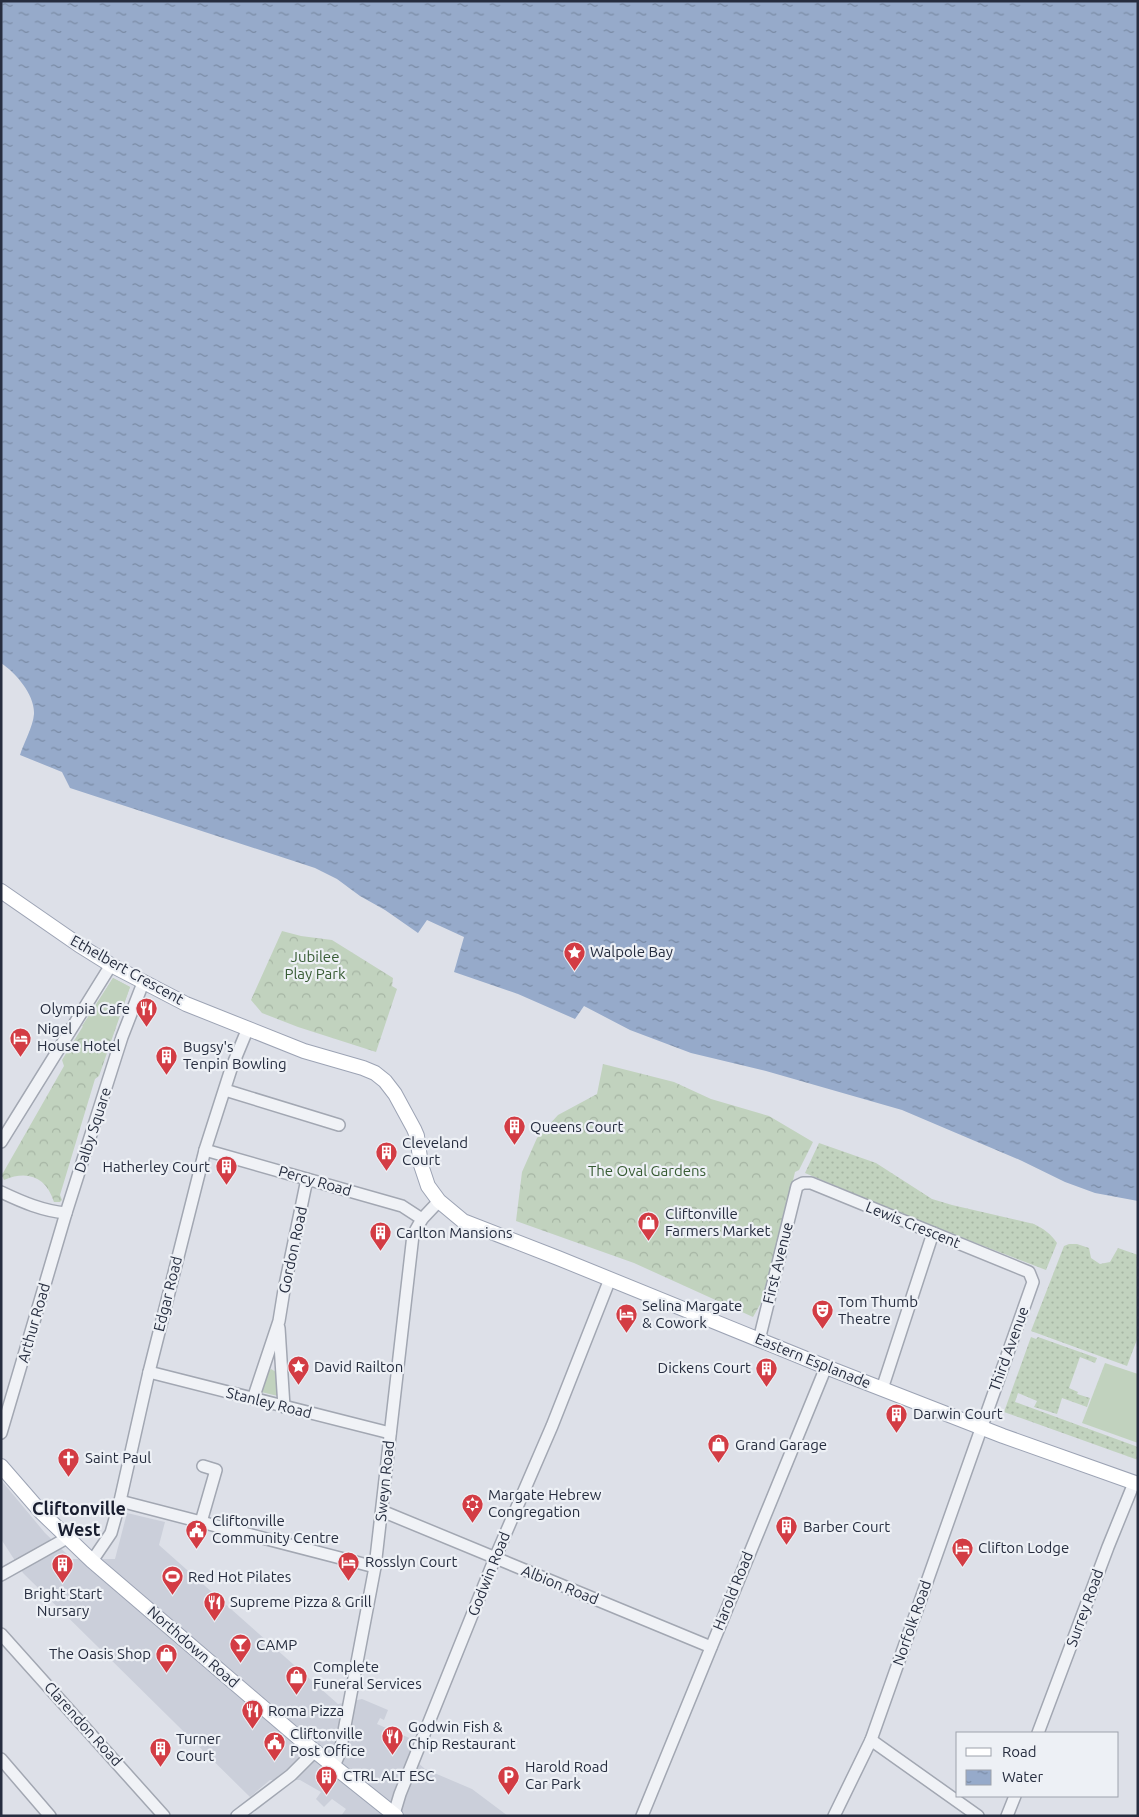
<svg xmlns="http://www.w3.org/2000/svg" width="1139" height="1817" viewBox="0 0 1139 1817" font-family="Ubuntu,sans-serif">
  <defs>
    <pattern id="grass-dots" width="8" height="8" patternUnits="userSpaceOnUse" patternTransform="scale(1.25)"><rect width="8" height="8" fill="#c1d2be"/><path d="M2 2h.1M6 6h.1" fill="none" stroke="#a6b5a4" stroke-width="1.8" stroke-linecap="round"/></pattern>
    <pattern id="forest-crowns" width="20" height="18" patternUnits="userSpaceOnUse" patternTransform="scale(1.25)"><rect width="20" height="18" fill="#c1d2be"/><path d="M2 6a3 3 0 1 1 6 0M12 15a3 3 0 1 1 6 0" fill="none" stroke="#a6b5a4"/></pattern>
    <pattern id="water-ripples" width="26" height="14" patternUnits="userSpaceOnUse" patternTransform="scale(1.25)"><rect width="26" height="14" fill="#96aaca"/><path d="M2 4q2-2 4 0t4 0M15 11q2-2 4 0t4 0" fill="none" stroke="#7a8ba5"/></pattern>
  </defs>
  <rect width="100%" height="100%" fill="#dde0e8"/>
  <polygon fill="#cbcfda" points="1,1480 45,1533 72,1559 115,1559 127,1513 165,1522 159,1545 338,1704 362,1699 388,1710 384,1720 380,1718 377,1724 414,1740 409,1755 425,1769 472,1789 508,1816 341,1816 346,1809 332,1799 324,1807 316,1799 321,1792 300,1780 270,1780 250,1797 23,1573 1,1539"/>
  <g fill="url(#grass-dots)">
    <path d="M819 1143 876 1163 932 1199 952 1205 1034 1224C1044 1229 1051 1234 1057 1243L1046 1270 929 1225 805 1173Z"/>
    <polygon points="1069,1244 1077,1244 1089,1248 1091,1258 1100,1264 1110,1262 1118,1248 1138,1255 1138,1337 1127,1366 1031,1331 1064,1246"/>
    <polygon points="1031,1337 1036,1339 1038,1337 1097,1358 1095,1363 1080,1357 1069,1388 1078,1392 1077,1394 1090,1398 1087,1407 1062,1398 1057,1414 1034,1407 1037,1401 1018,1393 1015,1402 1138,1447 1138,1460 1004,1412"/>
  </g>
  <g fill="url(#forest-crowns)">
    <polygon points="282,931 301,936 332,940 393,978 392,986 397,989 376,1052 298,1027 262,1013 251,1000"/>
    <path d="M113 978 130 987 99 1076 95 1079 60 1195 62 1200 60 1202H54C46 1177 28 1170 4 1180L1 1174 3 1173 64 1066 62 1060Z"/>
    <polygon points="603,1064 674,1082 711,1099 769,1116 813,1142 799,1170 795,1172 766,1294 753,1317 634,1263 516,1221 522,1172 537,1138 558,1115 597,1094"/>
  </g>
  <g fill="#c1d2be">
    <polygon points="113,978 130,987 111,1039 102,1037 98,1045 83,1038 87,1030 82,1026"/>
    <polygon points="1105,1363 1138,1374 1138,1443 1082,1423"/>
    <polygon points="271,1369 276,1372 278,1396 261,1392 268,1372"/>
  </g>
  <path fill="url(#water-ripples)" d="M1 1H1138V1201L1095 1193 1065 1182 1020 1160 902 1110 766 1071 691 1053 630 1030 584 1006 575 1019 518 994 454 972 464 937 427 920 418 933 385 910 360 896 337 879 315 868 70 788 62 772 20 755C24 742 33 727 34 714 35 695 16 673 1 663Z"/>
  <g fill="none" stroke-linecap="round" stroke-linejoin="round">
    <defs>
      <g id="minor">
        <polyline points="225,1090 339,1125"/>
        <polyline points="1,1142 111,965"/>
        <polyline points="205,1150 402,1206 422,1219"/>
        <path d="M1 1192C22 1202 43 1211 66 1213"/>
        <polyline points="279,1328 284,1407"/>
        <polyline points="759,1340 797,1186 803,1183 811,1183 1029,1272 1033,1282 871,1740 834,1816"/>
        <polyline points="149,1372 390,1433"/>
        <polyline points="882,1389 933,1233"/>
        <polyline points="253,1399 279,1321 284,1290 307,1179"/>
        <polyline points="1,1433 66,1213 122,1037 143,983"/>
        <polyline points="120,1501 375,1567"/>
        <polyline points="382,1511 711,1647"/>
        <polyline points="201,1522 216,1470 203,1466"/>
        <polyline points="92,1561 111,1533 120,1501 149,1372 205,1150 231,1069 248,1028"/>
        <polyline points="1,1575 67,1538"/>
        <polyline points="1,1634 164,1816"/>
        <polyline points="1038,1733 1108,1547 1134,1483"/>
        <polyline points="871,1740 978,1816"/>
        <polyline points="1,1759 50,1816"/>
        <polyline points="334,1766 340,1752 375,1567 413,1235 422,1219 439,1201"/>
        <polyline points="394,1814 400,1794 495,1558 552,1426 610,1279"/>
        <polyline points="237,1816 291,1775 315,1751"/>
        <polyline points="642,1816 826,1367"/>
        <polyline points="1007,1816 1015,1796"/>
      </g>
      <g id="major">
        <polyline points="1,891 79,945 111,965 186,1004 304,1051 363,1068 375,1073 385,1081 395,1094 414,1129 417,1136 421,1165 428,1186 439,1201 463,1221 558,1258 826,1367 1003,1436 1138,1484"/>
        <polyline points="1,1466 41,1512 92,1561 301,1740 396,1816"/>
      </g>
    </defs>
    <use href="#minor" stroke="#a2a7b2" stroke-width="14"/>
    <use href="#major" stroke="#9ca3b4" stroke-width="16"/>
    <use href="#minor" stroke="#f0f2f6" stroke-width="11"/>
    <use href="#major" stroke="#fff" stroke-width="14"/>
  </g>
  <defs>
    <symbol id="sight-pin" viewBox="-11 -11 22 30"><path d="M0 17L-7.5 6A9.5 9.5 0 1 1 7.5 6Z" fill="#d33c44" stroke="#edf0f5"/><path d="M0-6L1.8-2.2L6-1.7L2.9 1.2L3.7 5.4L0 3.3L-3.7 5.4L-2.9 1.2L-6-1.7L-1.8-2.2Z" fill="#fff"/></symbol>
    <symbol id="restaurant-pin" viewBox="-11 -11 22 30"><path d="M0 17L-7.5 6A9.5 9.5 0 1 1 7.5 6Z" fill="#d33c44" stroke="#edf0f5"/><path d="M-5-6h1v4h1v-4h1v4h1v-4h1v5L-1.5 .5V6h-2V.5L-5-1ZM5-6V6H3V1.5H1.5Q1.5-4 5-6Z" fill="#fff"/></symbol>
    <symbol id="hotel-pin" viewBox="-11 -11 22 30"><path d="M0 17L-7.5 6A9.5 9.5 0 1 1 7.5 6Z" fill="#d33c44" stroke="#edf0f5"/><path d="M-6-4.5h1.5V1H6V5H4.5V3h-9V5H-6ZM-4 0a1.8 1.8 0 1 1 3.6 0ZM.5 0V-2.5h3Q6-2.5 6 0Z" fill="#fff"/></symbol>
    <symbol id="building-pin" viewBox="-11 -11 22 30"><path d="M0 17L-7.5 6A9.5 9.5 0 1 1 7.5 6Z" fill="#d33c44" stroke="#edf0f5"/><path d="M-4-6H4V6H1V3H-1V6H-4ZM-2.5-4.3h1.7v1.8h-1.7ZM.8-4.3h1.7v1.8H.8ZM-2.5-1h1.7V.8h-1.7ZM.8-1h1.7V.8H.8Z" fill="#fff"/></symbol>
    <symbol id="shop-pin" viewBox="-11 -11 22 30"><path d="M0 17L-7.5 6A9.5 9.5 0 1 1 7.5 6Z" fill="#d33c44" stroke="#edf0f5"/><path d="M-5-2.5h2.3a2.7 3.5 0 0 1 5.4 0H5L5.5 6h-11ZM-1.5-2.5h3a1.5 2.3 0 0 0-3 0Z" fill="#fff"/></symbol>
    <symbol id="theatre-pin" viewBox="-11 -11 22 30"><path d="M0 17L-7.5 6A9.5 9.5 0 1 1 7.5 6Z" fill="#d33c44" stroke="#edf0f5"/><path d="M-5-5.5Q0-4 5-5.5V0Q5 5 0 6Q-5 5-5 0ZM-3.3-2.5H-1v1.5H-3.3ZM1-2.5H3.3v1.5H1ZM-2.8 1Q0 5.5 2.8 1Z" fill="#fff"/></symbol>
    <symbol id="church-pin" viewBox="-11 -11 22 30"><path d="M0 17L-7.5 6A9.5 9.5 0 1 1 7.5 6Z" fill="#d33c44" stroke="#edf0f5"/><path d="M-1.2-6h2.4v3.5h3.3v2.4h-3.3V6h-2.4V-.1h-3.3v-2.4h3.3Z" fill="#fff"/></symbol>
    <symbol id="synagogue-pin" viewBox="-11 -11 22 30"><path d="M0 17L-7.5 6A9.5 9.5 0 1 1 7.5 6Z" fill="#d33c44" stroke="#edf0f5"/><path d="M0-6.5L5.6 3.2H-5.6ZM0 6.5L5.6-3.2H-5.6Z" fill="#fff"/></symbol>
    <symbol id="civic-pin" viewBox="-11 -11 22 30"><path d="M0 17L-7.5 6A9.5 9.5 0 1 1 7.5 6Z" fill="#d33c44" stroke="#edf0f5"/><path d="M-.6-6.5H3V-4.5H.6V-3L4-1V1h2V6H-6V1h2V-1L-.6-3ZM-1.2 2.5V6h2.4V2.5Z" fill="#fff"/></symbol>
    <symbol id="stadium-pin" viewBox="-11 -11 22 30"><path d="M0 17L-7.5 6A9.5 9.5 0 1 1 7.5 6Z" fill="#d33c44" stroke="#edf0f5"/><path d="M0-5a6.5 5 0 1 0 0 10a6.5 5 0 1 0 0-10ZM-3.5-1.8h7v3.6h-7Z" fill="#fff"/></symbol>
    <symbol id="bar-pin" viewBox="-11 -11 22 30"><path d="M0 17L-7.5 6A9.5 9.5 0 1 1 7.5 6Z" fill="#d33c44" stroke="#edf0f5"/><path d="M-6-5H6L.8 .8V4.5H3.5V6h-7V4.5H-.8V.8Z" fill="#fff"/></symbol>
    <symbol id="parking-pin" viewBox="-11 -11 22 30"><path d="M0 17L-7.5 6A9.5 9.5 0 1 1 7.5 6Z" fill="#d33c44" stroke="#edf0f5"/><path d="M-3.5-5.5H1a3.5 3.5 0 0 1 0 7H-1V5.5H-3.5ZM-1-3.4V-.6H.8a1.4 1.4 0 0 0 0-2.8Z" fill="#fff"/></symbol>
  </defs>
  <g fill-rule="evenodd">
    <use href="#sight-pin" x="562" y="940" width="25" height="34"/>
    <use href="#restaurant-pin" x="134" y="996" width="25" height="34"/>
    <use href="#hotel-pin" x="8" y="1026" width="25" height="34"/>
    <use href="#building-pin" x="154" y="1044" width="25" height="34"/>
    <use href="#building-pin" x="502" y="1114" width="25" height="34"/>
    <use href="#building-pin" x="374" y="1140" width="25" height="34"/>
    <use href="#building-pin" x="214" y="1154" width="25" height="34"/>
    <use href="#shop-pin" x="636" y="1210" width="25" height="34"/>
    <use href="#building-pin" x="368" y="1220" width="25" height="34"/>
    <use href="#theatre-pin" x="810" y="1298" width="25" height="34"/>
    <use href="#hotel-pin" x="614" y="1302" width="25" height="34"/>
    <use href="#sight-pin" x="286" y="1354" width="25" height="34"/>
    <use href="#building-pin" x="754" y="1356" width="25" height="34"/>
    <use href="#building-pin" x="884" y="1402" width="25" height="34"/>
    <use href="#shop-pin" x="706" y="1432" width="25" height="34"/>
    <use href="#church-pin" x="56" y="1446" width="25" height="34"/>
    <use href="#synagogue-pin" x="460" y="1492" width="25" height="34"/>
    <use href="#building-pin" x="774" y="1514" width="25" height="34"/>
    <use href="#civic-pin" x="184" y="1518" width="25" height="34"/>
    <use href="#hotel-pin" x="950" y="1536" width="25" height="34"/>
    <use href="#hotel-pin" x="336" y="1550" width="25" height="34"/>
    <use href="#building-pin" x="50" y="1552" width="25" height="34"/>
    <use href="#stadium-pin" x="160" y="1564" width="25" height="34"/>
    <use href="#restaurant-pin" x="202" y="1590" width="25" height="34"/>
    <use href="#bar-pin" x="228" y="1632" width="25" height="34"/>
    <use href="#shop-pin" x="154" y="1642" width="25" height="34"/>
    <use href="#shop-pin" x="284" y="1664" width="25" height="34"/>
    <use href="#restaurant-pin" x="240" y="1698" width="25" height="34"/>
    <use href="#restaurant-pin" x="380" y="1724" width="25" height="34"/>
    <use href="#civic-pin" x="262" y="1730" width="25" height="34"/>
    <use href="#building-pin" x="148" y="1736" width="25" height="34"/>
    <use href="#building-pin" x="314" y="1764" width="25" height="34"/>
    <use href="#parking-pin" x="496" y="1764" width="25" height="34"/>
  </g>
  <g text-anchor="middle" stroke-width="4.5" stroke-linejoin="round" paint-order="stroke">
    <g font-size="15" fill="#262d3f" stroke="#edf0f5" text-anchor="start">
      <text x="590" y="957">Walpole Bay</text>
      <text x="130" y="1014" text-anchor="end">Olympia Cafe</text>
      <text x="37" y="1034">Nigel<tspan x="37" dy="17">House Hotel</tspan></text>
      <text x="183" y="1052">Bugsy's<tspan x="183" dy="17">Tenpin Bowling</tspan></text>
      <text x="530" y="1132">Queens Court</text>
      <text x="402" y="1148">Cleveland<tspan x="402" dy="17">Court</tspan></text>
      <text x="210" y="1172" text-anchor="end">Hatherley Court</text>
      <text x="665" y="1219">Cliftonville<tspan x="665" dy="17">Farmers Market</tspan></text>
      <text x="396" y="1238">Carlton Mansions</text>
      <text x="838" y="1307">Tom Thumb<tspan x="838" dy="17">Theatre</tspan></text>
      <text x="642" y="1311">Selina Margate<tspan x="642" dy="17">&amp; Cowork</tspan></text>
      <text x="314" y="1372">David Railton</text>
      <text x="751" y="1373" text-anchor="end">Dickens Court</text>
      <text x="913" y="1419">Darwin Court</text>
      <text x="735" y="1450">Grand Garage</text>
      <text x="85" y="1463">Saint Paul</text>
      <text x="488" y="1500">Margate Hebrew<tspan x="488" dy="17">Congregation</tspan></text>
      <text x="212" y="1526">Cliftonville<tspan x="212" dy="17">Community Centre</tspan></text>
      <text x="803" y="1532">Barber Court</text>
      <text x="978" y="1553">Clifton Lodge</text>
      <text x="365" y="1567">Rosslyn Court</text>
      <text x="188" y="1582">Red Hot Pilates</text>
      <text x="63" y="1599" text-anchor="middle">Bright Start<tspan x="63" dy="17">Nursary</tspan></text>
      <text x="230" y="1607">Supreme Pizza &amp; Grill</text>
      <text x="256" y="1650">CAMP</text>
      <text x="151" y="1659" text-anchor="end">The Oasis Shop</text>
      <text x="313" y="1672">Complete<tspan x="313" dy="17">Funeral Services</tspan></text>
      <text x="268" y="1716">Roma Pizza</text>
      <text x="408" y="1732">Godwin Fish &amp;<tspan x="408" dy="17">Chip Restaurant</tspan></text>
      <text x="290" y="1739">Cliftonville<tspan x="290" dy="17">Post Office</tspan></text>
      <text x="176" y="1744">Turner<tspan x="176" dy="17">Court</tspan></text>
      <text x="525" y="1772">Harold Road<tspan x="525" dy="17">Car Park</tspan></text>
      <text x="343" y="1781">CTRL ALT ESC</text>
    </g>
    <g font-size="15" fill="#375b33" stroke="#edf0f5">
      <text x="315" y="962">Jubilee<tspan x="315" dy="17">Play Park</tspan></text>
      <text x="647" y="1176">The Oval Gardens</text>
    </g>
    <g font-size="15" fill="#262d3f" stroke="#edf0f5">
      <text transform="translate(127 970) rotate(29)" y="5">Ethelbert Crescent</text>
      <text transform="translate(93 1130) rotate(-72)" y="5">Dalby Square</text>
      <text transform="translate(315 1181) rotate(16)" y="5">Percy Road</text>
      <text transform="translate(913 1225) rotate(22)" y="5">Lewis Crescent</text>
      <text transform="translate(293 1250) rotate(-78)" y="5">Gordon Road</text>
      <text transform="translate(778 1263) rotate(-76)" y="5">First Avenue</text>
      <text transform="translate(168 1294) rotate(-76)" y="5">Edgar Road</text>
      <text transform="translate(34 1323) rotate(-74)" y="5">Arthur Road</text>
      <text transform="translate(1009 1349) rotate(-70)" y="5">Third Avenue</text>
      <text transform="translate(813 1361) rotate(22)" y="5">Eastern Esplanade</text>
      <text transform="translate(269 1403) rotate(14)" y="5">Stanley Road</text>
      <text transform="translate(385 1481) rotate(-84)" y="5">Sweyn Road</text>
      <text transform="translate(489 1574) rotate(-68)" y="5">Godwin Road</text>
      <text transform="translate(560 1585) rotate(22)" y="5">Albion Road</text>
      <text transform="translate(733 1591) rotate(-68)" y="5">Harold Road</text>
      <text transform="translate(1085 1608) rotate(-70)" y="5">Surrey Road</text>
      <text transform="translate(912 1623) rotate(-71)" y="5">Norfolk Road</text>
      <text transform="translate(193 1647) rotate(41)" y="5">Northdown Road</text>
      <text transform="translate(83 1724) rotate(48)" y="5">Clarendon Road</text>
    </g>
    <g font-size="18" font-weight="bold" fill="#191e30" stroke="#edf0f5">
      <text x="79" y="1515">Cliftonville<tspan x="79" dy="21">West</tspan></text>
    </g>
  </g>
  <rect width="1139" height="1817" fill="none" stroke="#262d3f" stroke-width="5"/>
  <rect x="956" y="1732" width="162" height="65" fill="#edf0f5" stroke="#9da2ac"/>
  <rect x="966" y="1748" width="25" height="8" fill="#ffffff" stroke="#9da2ac"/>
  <text x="1002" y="1757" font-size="15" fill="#262d3f">Road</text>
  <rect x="966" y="1770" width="25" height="15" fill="url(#water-ripples)" stroke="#9da2ac"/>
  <text x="1002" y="1782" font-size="15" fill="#262d3f">Water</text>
</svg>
